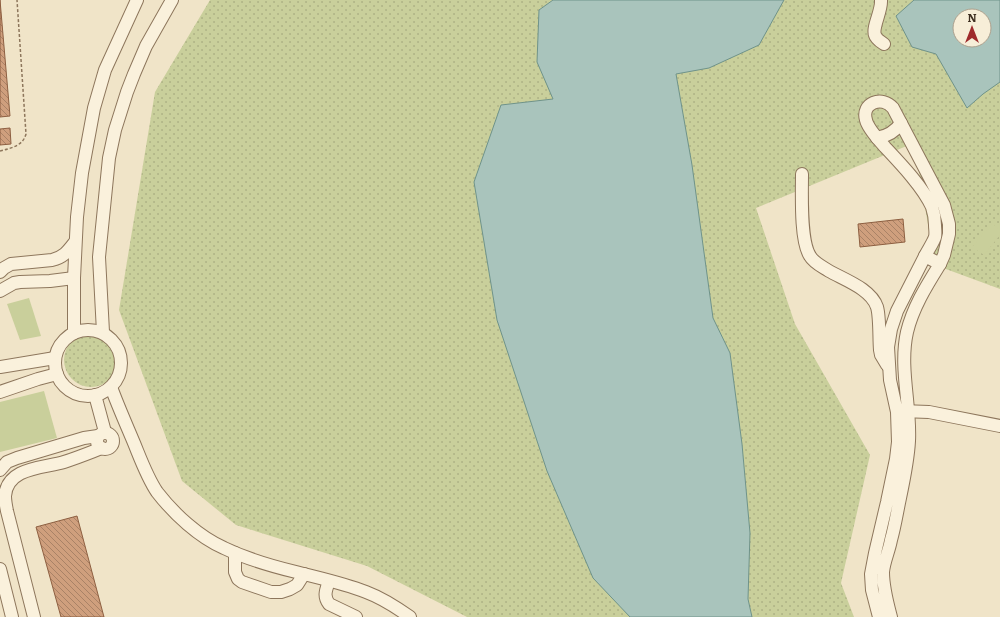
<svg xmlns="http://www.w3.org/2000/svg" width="1000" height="617" viewBox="0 0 1000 617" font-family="Literata,serif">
  <defs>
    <pattern id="grass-dots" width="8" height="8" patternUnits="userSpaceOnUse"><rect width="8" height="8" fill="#c9cf9b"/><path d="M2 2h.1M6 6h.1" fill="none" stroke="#aeb285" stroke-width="1.8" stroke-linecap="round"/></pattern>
    <pattern id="building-back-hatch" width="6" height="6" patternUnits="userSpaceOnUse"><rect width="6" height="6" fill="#cf9f7d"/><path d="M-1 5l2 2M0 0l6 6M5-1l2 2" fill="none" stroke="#a98266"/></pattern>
  </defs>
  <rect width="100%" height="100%" fill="#f0e4c8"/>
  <g fill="url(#grass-dots)" fill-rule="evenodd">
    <path d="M210 0H1000V289L935 265 914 143 756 208 795 324 870 455 841 583 854 617H467L367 566 236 525 182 481 119 310 155 92ZM960 16H984V40H960Z"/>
    <circle cx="91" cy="360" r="27"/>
  </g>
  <g fill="#c9cf9b">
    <polygon points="992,223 1000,230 1000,235 984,255 972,247"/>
    <polygon points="29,298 41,336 20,340 7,304"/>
    <polygon points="44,391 57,438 0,452 0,402"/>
  </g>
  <g fill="#a9c4bc" stroke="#6f938a" fill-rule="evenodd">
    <polygon points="553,0 784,0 759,45 709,68 676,74 692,165 713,318 730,353 742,444 750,533 748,599 752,617 630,617 593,578 547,471 497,320 474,182 501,105 553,99 537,62 539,10"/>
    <path d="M914 0H1000V82L983 94 967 108 936 54 912 47 896 16ZM960 16H984V40H960Z"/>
  </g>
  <g fill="url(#building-back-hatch)" stroke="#8d5f41">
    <polygon points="0,0 10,116 0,117"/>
    <polygon points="10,128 11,144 0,145 0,129"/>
    <polygon points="903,219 905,242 860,247 858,224"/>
    <polygon points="77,516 104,617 61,617 36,527"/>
  </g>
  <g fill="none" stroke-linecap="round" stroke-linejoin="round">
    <defs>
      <g id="minor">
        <path d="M881 0C882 11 872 27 875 35 876 39 881 42 884 44"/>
        <path d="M877 138C888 136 895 132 901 123"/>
        <path d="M802 174C802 194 800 241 810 256 814 263 823 267 829 271 845 280 871 289 877 307 880 317 879 339 880 350L881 355 887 365"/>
        <path d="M925 256C928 250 933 243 935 237 936 233 935 229 935 225 935 219 934 213 932 207 923 187 900 163 885 147 879 140 868 129 866 120 861 103 882 95 893 108L944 205 949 224V234L944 255 940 264"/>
        <path d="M0 272 4 268 11 264 52 260C64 257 68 251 75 242"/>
        <polyline points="0,291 14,283 20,282 50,281 74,278"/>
        <circle cx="88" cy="363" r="33"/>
        <polyline points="103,332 99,257 109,158 115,130 127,92 134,74 146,46 172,0"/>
        <polyline points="74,333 74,278 77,217 82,173 94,108 105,70 137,0"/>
        <polyline points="0,367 55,358"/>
        <path d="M111 387C118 406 126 424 134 443 141 460 147 477 157 492 174 514 199 537 224 548 247 559 271 566 296 572 319 578 343 583 366 592 382 598 396 607 410 617"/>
        <polyline points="0,392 38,379 57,374"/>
        <polyline points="95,395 105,432"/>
        <polyline points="901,411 929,412 1000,426"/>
        <circle cx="105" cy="441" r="8"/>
        <polyline points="0,470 7,462 17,458 84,438 98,436"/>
        <polyline points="235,553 235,572 238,579 242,582 271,592 281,592 290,589 297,585 304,574"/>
        <polyline points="0,569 12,617"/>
        <path d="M329 581C326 590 323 596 329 604L356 617"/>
        <path d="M34 617 7 511C6 506 5 501 5 496 7 467 44 468 64 462 77 458 89 453 102 448"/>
        <path d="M879 617 872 590 871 574 875 553 887 502 896 459 898 442 897 412 890 380 888 347 891 329 897 311 925 256 940 264C927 285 913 307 907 332 899 368 911 405 909 441 908 460 904 479 900 498 897 512 895 526 891 540 889 551 884 561 883 572 883 588 887 602 891 617"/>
      </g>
    </defs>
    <use href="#minor" stroke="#8d765c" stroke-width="14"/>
    <path stroke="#8d765c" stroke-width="1.5" stroke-dasharray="3 2" stroke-linecap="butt" d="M0 151C11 148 23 146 26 134L17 0"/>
    <use href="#minor" stroke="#faf1dc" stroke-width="12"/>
  </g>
  <g transform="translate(972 28)"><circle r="19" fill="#f7eed8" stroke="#ada18e"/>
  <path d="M0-3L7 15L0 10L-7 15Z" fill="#9e2a2b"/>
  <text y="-6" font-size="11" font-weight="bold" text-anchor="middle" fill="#3d2e20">N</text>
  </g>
</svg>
